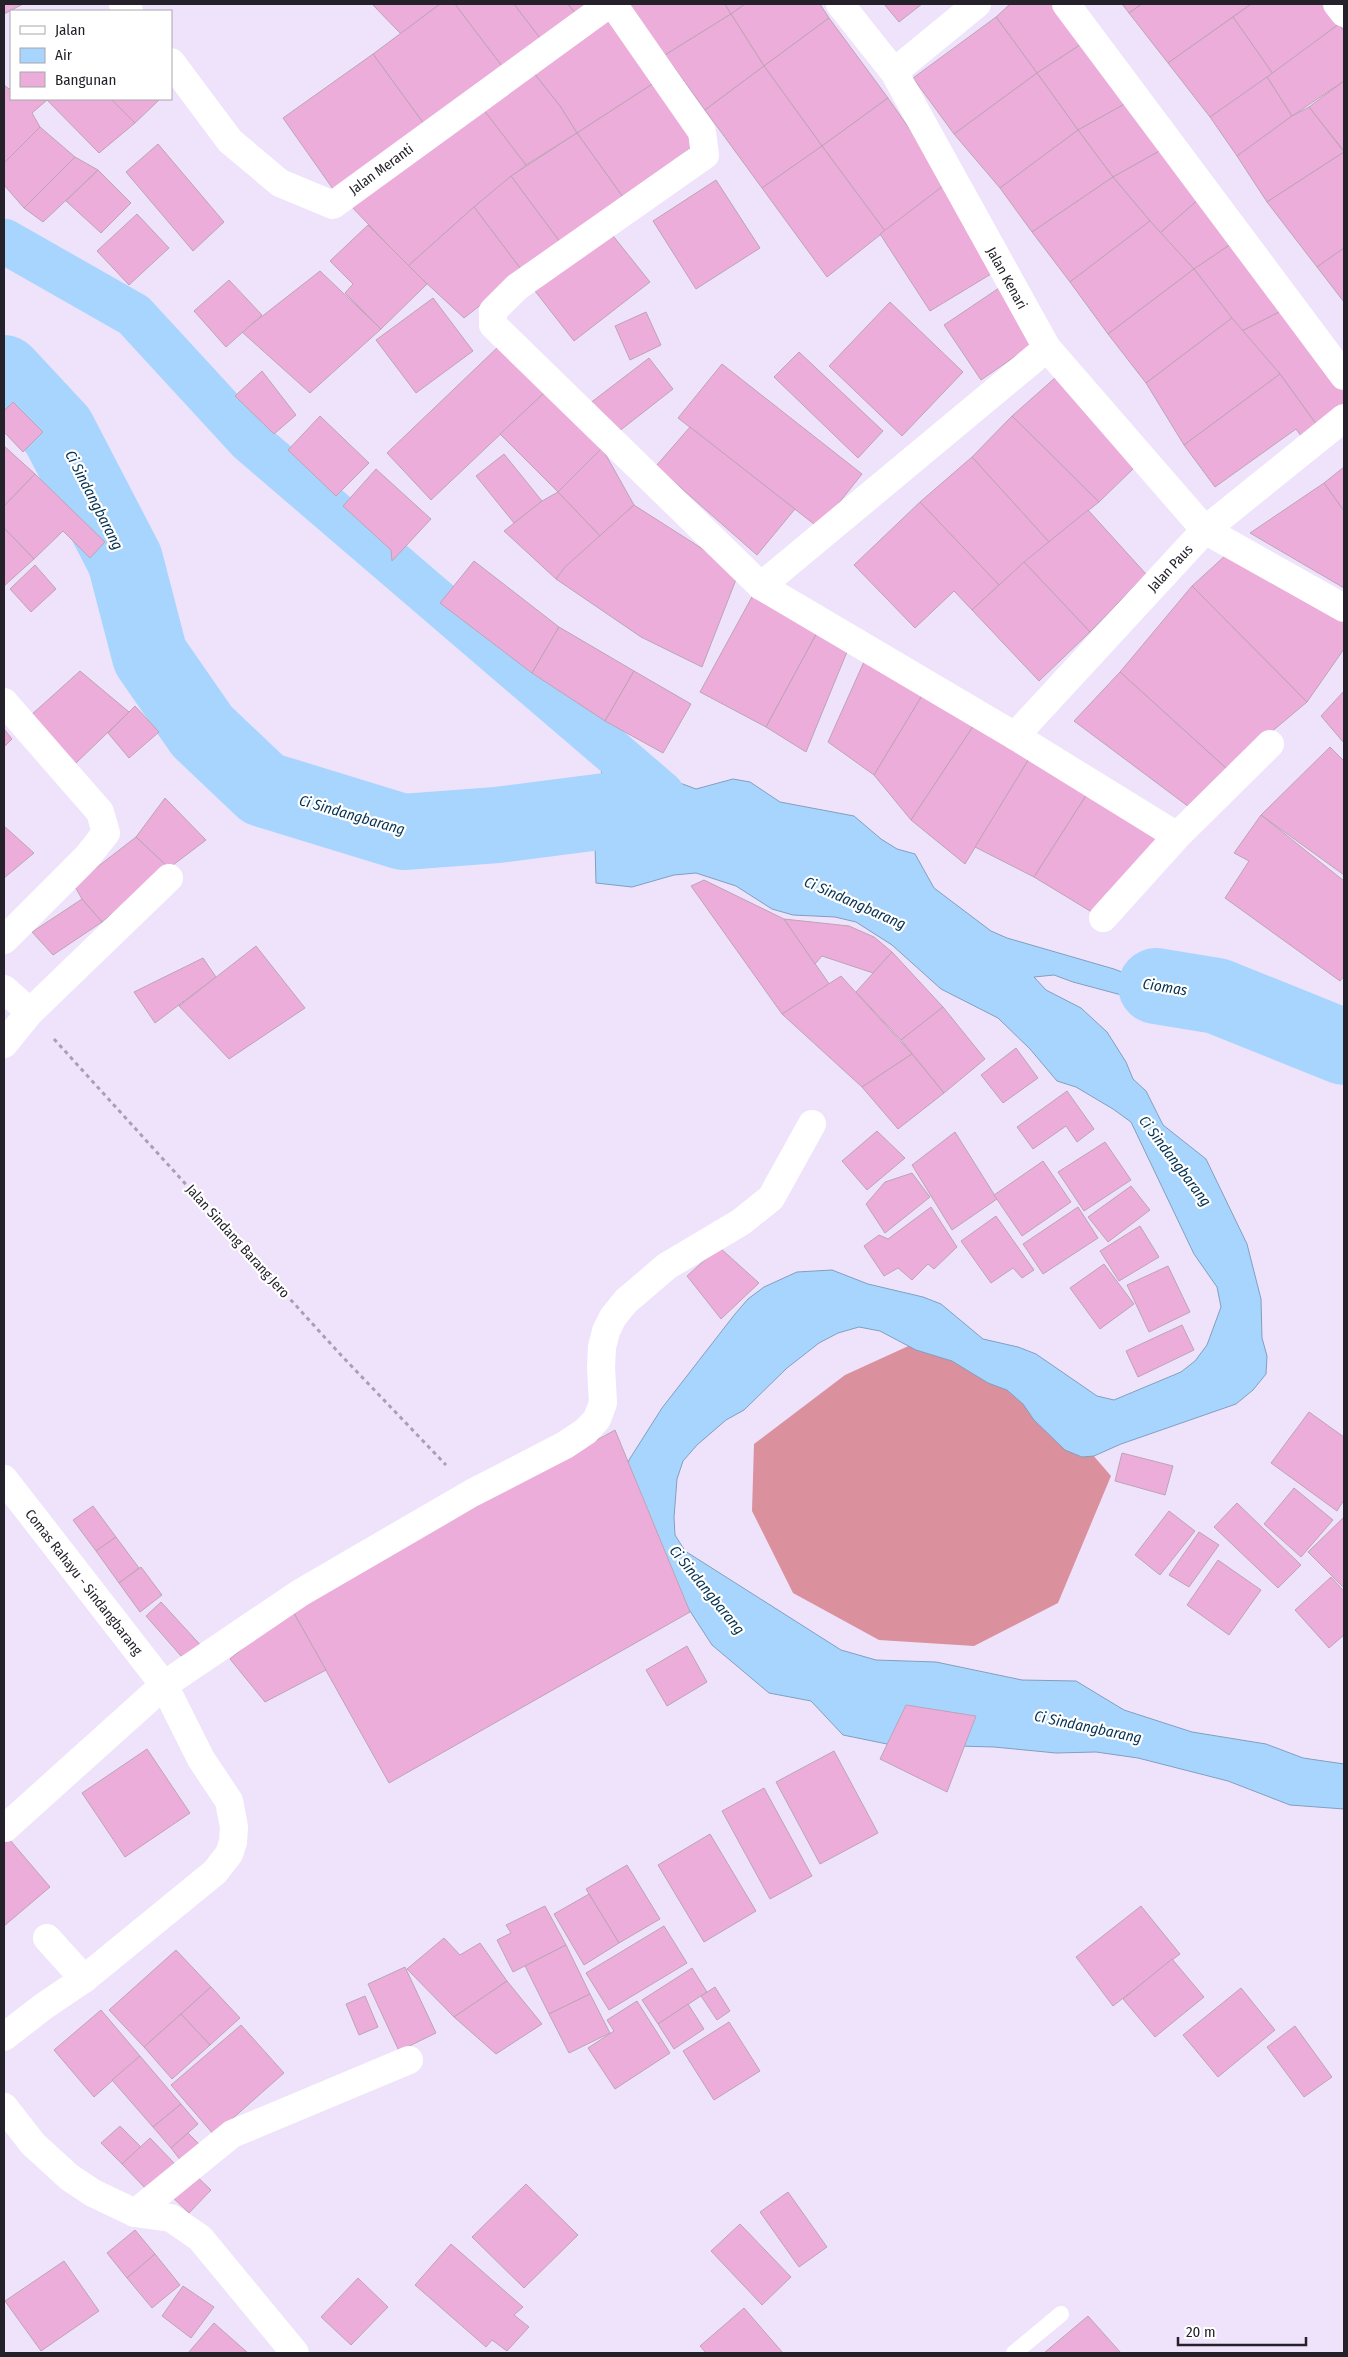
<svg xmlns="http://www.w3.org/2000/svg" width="1348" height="2357" viewBox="0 0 1348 2357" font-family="'Fira Sans Condensed',sans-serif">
  <rect width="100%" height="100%" fill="#efe3fc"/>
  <polygon fill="#db909d" points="915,1343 1029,1381 1111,1476 1058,1603 974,1646 879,1640 793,1593 752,1511 754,1444 845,1375"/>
  <polygon fill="#a8d5fe" stroke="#819fbe" points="615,753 633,754 680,783 696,789 733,779 750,782 780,802 854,816 881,839 897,849 915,854 934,888 991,931 1007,938 1114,969 1147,982 1166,983 1202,978 1262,1014 1294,1028 1278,1038 1239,1020 1218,1014 1155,1004 1073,982 1054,975 1034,977 1046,990 1081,1008 1107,1032 1126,1062 1133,1079 1146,1091 1163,1125 1206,1159 1247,1244 1261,1299 1262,1338 1267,1356 1266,1374 1253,1390 1236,1404 1121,1444 1094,1456 1082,1457 1065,1450 1034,1420 1023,1404 1007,1390 988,1383 952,1361 916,1350 880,1331 859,1327 838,1333 819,1343 787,1368 744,1410 726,1420 697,1445 683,1461 677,1479 674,1517 675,1535 685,1551 841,1650 876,1660 936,1662 1022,1680 1076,1681 1124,1710 1192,1732 1266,1744 1303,1758 1344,1764 1344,1809 1290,1805 1228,1781 1138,1758 1096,1752 1056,1753 994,1747 887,1744 843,1735 811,1701 769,1693 712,1645 644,1540 625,1479 629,1460 662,1408 735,1314 748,1299 764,1287 797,1272 832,1270 868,1284 923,1297 941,1304 983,1339 1018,1347 1036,1354 1097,1396 1114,1400 1181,1372 1195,1361 1207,1345 1221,1307 1217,1287 1194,1254 1131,1122 1113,1109 1076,1087 1057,1081 1030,1049 998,1018 941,989 892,945 856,922 835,917 793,915 772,909 736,886 696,873 674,875 632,887 596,883 595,844 604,785 600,764"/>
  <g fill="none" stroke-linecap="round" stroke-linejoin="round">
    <polyline stroke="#a8d5fe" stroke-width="45" points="4,241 134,315 250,441 662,794"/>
    <g stroke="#a8d5fe" stroke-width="76">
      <polyline points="4,373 58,431 125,560 150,656 202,731 263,789 403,832 497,825 614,810 703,832"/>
      <polyline points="1156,986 1217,996 1344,1047"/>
    </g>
  </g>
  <g fill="#ecadda" stroke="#bda4b5">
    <polygon points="4,4 23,4 4,14"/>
    <polygon points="372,4 440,4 401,34"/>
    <polygon points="440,4 455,4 502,66 424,124 373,54"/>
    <polygon points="455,4 514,4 540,38 502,66"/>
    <polygon points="514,4 568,4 576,14 540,38"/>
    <polygon points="568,4 590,4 576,14"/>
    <polygon points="629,4 725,4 731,14 665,55"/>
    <polygon points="725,4 745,4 731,14"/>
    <polygon points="745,4 820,4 829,18 764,66 731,14"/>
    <polygon points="884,4 922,4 899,22"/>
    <polygon points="1010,4 1058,4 1086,41 1037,73 996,17"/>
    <polygon points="1122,4 1142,4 1129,13"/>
    <polygon points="1142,4 1251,4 1168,63 1129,13"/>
    <polygon points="1251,4 1325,4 1339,24 1273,74 1233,17"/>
    <polygon points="731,14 764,66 705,110 665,55"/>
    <polygon points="996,17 1037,73 954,134 913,78"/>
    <polygon points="1233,17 1273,74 1210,117 1168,63"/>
    <polygon points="829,18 888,98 822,146 764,66"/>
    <polygon points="610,20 657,81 577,133 560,106 533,72"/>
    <polygon points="1339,24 1344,31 1344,81 1292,116 1267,77"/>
    <polygon points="1086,41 1130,101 1078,130 1037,73"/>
    <polygon points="373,54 424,124 333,189 283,118"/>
    <polygon points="764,66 822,146 762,188 705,110"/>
    <polygon points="533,72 560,106 577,133 526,165 483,109"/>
    <polygon points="1037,73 1078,130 1000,188 954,134"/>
    <polygon points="1267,77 1292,116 1237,156 1210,117"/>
    <polygon points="657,81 695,144 625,200 577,133"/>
    <polygon points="1344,81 1344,151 1309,107"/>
    <polygon points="4,85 9,89 11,87 11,99 47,100 32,113 40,127 4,163"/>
    <polygon points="888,98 947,183 885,231 822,146"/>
    <polygon points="46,99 111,99 135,123 99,153"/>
    <polygon points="111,99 160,99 135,123"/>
    <polygon points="1130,101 1163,149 1113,177 1078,130"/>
    <polygon points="1309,107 1344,152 1267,202 1237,156 1292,116"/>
    <polygon points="483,109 526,165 474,207 408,266 351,206"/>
    <polygon points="40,127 75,157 24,208 4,185 4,163"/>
    <polygon points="1078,130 1113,177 1032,232 1000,188"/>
    <polygon points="577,133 625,200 560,242 511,176"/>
    <polygon points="158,144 224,222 193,251 126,172"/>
    <polygon points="822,146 885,231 827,277 762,188"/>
    <polygon points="1163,149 1199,199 1160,233 1113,177"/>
    <polygon points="1344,152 1344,248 1317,267 1267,202"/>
    <polygon points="75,157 98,170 43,222 24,208"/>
    <polygon points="98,170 131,203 101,233 66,201"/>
    <polygon points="511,176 560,242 523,272 474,207"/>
    <polygon points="1113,177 1150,221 1070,282 1032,232"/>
    <polygon points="716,180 760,248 696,289 653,221"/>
    <polygon points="947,183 996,271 930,311 880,234"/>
    <polygon points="1199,199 1234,242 1194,269 1160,233"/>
    <polygon points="474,207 523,272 464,318 408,266"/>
    <polygon points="137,214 169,248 129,285 97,251"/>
    <polygon points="1150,221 1194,269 1108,334 1070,282"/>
    <polygon points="368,225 427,284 381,329 345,293 353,284 330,261"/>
    <polygon points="610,232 650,282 574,341 535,291"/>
    <polygon points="1234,242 1287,308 1242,331 1194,269"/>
    <polygon points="1344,248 1344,302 1317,267"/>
    <polygon points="1194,269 1232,318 1146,383 1108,334"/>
    <polygon points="320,271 381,329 310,393 242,332"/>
    <polygon points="229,280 262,315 226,347 194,311"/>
    <polygon points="999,288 1036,342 981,380 944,325"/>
    <polygon points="433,298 473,351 416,393 376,340"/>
    <polygon points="890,302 963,372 902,436 829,366"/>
    <polygon points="1287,308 1344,387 1344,410 1319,428 1280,374 1242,331"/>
    <polygon points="646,312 661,345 630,360 615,326"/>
    <polygon points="1232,318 1280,374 1184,445 1146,383"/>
    <polygon points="499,346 544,393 431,500 387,453"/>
    <polygon points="799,352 883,431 858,458 774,377"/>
    <polygon points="649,358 673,389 613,436 589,404"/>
    <polygon points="722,364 862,474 819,528 678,418"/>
    <polygon points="262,371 296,415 274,434 235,396"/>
    <polygon points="1280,374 1319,428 1304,440 1296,429 1215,487 1184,445"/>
    <polygon points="1056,377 1137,465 1099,502 1012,416"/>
    <polygon points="544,393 602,448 558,492 500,434"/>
    <polygon points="13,402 43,432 23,452 4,432 4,411"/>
    <polygon points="320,416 369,463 336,496 288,450"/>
    <polygon points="1012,416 1099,502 1049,542 972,457"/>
    <polygon points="690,427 795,509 757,555 656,466"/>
    <polygon points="4,446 35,474 4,506"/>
    <polygon points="602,448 634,505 600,536 558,492"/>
    <polygon points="504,454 542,501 514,523 476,476"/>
    <polygon points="972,457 1049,542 999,585 920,502"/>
    <polygon points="1344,467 1344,511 1324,483"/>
    <polygon points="376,469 431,519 392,561 391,550 343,506"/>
    <polygon points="35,474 105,542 90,558 63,531 34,559 4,528 4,506"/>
    <polygon points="1324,483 1344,511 1344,588 1250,533"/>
    <polygon points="558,492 600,536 556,579 504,531 542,501"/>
    <polygon points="920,502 999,585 972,610 954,591 915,628 854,565"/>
    <polygon points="634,505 723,562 737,577 702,667 641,637 556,579 565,567"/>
    <polygon points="1088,510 1146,574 1090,632 1024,562"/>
    <polygon points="4,528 34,559 4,586"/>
    <polygon points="1227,554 1322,605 1344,622 1344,649 1307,702 1192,586"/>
    <polygon points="474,561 559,627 532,673 440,603"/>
    <polygon points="1024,562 1090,632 1039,681 972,610"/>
    <polygon points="35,565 56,589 31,612 10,589"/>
    <polygon points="1192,586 1307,702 1227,769 1120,672"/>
    <polygon points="753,595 819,629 766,727 700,692"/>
    <polygon points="559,627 634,671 605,721 532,673"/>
    <polygon points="819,629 849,647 806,752 766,727"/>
    <polygon points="867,655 926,689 874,775 828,742"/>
    <polygon points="80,671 129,712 75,764 30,716"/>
    <polygon points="634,671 691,704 663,753 605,721"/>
    <polygon points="1120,672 1227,769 1189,807 1074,721"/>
    <polygon points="926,689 976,722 911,820 874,775"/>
    <polygon points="1344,691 1344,743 1321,716"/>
    <polygon points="135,706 159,732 129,758 108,733"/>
    <polygon points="976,722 1032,754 965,864 911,820"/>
    <polygon points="4,729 12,739 4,747"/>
    <polygon points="1330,747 1344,761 1344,875 1261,815"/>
    <polygon points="1032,754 1089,791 1034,877 975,847"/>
    <polygon points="1089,791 1162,840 1095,914 1034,877"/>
    <polygon points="165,798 206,840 169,868 136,837"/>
    <polygon points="1261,815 1344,881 1344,976 1340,981 1225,898 1249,861 1234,853"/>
    <polygon points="4,826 34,853 4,878"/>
    <polygon points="136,837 169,868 102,922 82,899 74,885"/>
    <polygon points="704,880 784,919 830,985 782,1014 691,886"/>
    <polygon points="82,899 102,922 53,955 32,932"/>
    <polygon points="784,919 849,926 874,937 892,952 873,973 822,956 815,964"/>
    <polygon points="256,946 305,1008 229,1059 179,1006"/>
    <polygon points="892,952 943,1007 901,1040 856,992"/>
    <polygon points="203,958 216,977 155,1023 134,992"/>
    <polygon points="841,976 912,1054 862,1087 782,1014"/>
    <polygon points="943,1007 985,1059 944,1093 901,1040"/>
    <polygon points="1016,1048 1038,1078 1003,1103 981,1075"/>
    <polygon points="912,1054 944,1093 898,1129 862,1087"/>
    <polygon points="1067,1091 1094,1129 1077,1142 1066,1126 1033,1149 1017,1127"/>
    <polygon points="877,1131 905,1158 867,1190 842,1161"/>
    <polygon points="955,1132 997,1199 952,1230 912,1165"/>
    <polygon points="1105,1142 1131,1180 1084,1211 1058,1172"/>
    <polygon points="1043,1161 1071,1202 1022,1236 994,1195"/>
    <polygon points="912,1173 930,1197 885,1233 866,1204 885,1182"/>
    <polygon points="1131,1186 1150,1210 1108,1242 1088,1217"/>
    <polygon points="931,1207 957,1247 934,1269 928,1264 912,1280 898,1268 884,1276 864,1246 879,1235 888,1239"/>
    <polygon points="1078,1207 1098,1238 1043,1274 1023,1244"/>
    <polygon points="996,1216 1034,1270 1022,1278 1013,1268 991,1283 961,1241"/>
    <polygon points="1140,1226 1159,1257 1119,1281 1100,1251"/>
    <polygon points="719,1247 759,1283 721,1319 687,1276"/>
    <polygon points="1104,1264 1134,1304 1100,1329 1070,1288"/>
    <polygon points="1168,1266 1190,1312 1149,1332 1127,1285"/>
    <polygon points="1182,1325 1194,1350 1138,1377 1126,1351"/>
    <polygon points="1309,1412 1344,1437 1344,1500 1337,1511 1271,1463"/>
    <polygon points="615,1430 690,1612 389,1783 291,1608"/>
    <polygon points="1122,1453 1173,1466 1165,1495 1115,1481"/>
    <polygon points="1294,1488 1333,1520 1301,1557 1264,1524"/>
    <polygon points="1237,1503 1301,1565 1278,1588 1214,1527"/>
    <polygon points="93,1506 116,1537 96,1551 73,1520"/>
    <polygon points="1169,1511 1195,1531 1160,1575 1135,1555"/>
    <polygon points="1344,1517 1344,1588 1308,1552"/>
    <polygon points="1199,1532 1219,1545 1189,1587 1169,1575"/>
    <polygon points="116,1537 139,1568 119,1583 96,1551"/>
    <polygon points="1218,1560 1261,1590 1229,1635 1187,1605"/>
    <polygon points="141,1567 162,1595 140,1612 119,1583"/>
    <polygon points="1331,1577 1344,1591 1344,1635 1329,1648 1295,1610"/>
    <polygon points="161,1602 205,1650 188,1664 146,1616"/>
    <polygon points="291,1608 326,1670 265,1702 230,1659"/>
    <polygon points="687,1646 707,1682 667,1706 646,1670"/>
    <polygon points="906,1705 976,1716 947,1792 880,1759"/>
    <polygon points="147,1749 190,1813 125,1857 82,1793"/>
    <polygon points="834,1751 878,1833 820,1864 776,1782"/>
    <polygon points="764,1788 812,1876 770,1899 722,1811"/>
    <polygon points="4,1833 50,1887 4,1926"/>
    <polygon points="710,1834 756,1911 704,1942 658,1865"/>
    <polygon points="627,1865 660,1919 619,1943 586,1889"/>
    <polygon points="589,1894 619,1943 584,1965 554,1914"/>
    <polygon points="545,1906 566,1945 513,1972 497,1940 511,1933 506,1925"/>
    <polygon points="1141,1906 1180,1954 1113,2006 1076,1957"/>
    <polygon points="664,1926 687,1963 609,2010 586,1973"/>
    <polygon points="444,1938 460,1955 480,1943 507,1981 454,2017 407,1969"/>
    <polygon points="566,1945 590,1994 549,2014 525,1966"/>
    <polygon points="176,1950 211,1987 144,2047 109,2010"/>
    <polygon points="1172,1959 1204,1997 1155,2037 1123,1999"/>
    <polygon points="405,1967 436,2033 399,2051 368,1984"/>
    <polygon points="692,1968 707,1992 658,2024 642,2000"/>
    <polygon points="507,1981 542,2024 496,2054 454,2017"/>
    <polygon points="211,1987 240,2018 210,2045 181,2014"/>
    <polygon points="715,1987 730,2011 717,2020 701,1996"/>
    <polygon points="1241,1988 1275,2030 1218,2077 1183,2035"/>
    <polygon points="590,1994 610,2033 569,2053 549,2014"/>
    <polygon points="365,1996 378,2027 359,2035 346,2004"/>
    <polygon points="637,2001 670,2053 615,2089 588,2048 614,2031 607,2020"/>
    <polygon points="688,2004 704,2029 674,2049 658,2024"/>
    <polygon points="101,2010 140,2056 94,2097 54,2050"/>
    <polygon points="181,2014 210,2045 172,2079 144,2047"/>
    <polygon points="729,2022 760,2071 714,2100 683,2051"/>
    <polygon points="241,2025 284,2073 214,2135 171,2085"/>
    <polygon points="1295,2026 1332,2077 1304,2097 1267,2047"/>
    <polygon points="140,2056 181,2104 153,2127 112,2080"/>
    <polygon points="181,2104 198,2124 171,2148 153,2127"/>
    <polygon points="120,2126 141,2147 122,2164 101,2143"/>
    <polygon points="188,2133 200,2145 181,2161 171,2148"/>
    <polygon points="150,2138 175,2164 147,2190 122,2164"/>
    <polygon points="190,2170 211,2190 189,2213 168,2193"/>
    <polygon points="526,2184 578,2235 524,2288 472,2237"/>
    <polygon points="788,2192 827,2247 799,2267 760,2212"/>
    <polygon points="740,2224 791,2277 762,2305 711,2251"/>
    <polygon points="135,2230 155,2254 127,2278 107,2253"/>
    <polygon points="451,2244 523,2307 514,2315 529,2327 507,2351 492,2340 486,2347 415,2285"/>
    <polygon points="155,2254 180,2285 152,2308 127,2278"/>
    <polygon points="64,2261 99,2311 41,2351 5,2301"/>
    <polygon points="358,2278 388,2307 351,2345 321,2317"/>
    <polygon points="183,2286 214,2307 191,2338 162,2316"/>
    <polygon points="744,2308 783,2353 706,2353 700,2346"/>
    <polygon points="1088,2316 1121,2353 1044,2353"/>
    <polygon points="214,2323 248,2353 188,2353"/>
  </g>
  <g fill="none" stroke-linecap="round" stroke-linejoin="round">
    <polyline stroke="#a89fb2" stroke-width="3" stroke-dasharray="4 4" stroke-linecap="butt" points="54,1039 339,1353 446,1465"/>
    <polyline stroke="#fff" stroke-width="16" points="1014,2353 1061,2314"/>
    <g stroke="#fff" stroke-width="28">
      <polyline points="123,4 129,11"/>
      <polyline points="613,4 702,132 705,155 517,287 493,311 493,325 761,586 1015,736 1177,836"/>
      <polyline points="840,4 894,72 1047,348 1205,530 1344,608"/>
      <polyline points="1066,4 1344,376"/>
      <polyline points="1337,4 1344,13"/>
      <polyline points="171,62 230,141 280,183 333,205 609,4"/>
      <polyline points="894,72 977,4"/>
      <polyline points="761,586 1047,348"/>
      <polyline points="4,702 100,812 106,833 87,857 4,940"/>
      <polyline points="1015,736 1205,530 1344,418"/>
      <polyline points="1103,918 1177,836 1270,744"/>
      <polyline points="4,989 30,1012"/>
      <polyline points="4,1044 30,1012 169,878"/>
      <polyline points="4,1479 164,1685 201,1759 229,1801 234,1827 233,1842 229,1854 215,1872 84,1979 44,2006 4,2037"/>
      <polyline points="5,1828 164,1685 300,1593 472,1493 565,1445 586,1431 597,1419 603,1403 601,1367 602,1347 606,1331 613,1317 626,1301 667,1266 741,1222 771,1198 812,1124"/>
      <polyline points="47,1938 84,1979"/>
      <polyline points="4,2107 33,2144 69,2177 93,2193 135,2213 171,2218 200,2238 295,2353"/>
      <polyline points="135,2213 232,2134 409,2060"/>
    </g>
  </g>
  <g text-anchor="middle" stroke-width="4.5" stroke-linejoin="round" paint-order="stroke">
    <g font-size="14" fill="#25212a" stroke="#fff">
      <text transform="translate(381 169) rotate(-36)" y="5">Jalan Meranti</text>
      <text transform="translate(1007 278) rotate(61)" y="5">Jalan Kenari</text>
      <text transform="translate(1170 568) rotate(-47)" y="5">Jalan Paus</text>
      <text transform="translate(238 1241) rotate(48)" y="5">Jalan Sindang Barang Jero</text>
      <text transform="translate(84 1582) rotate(52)" y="5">Comas Rahayu - Sindangbarang</text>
    </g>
    <g font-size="15" font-style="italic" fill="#053252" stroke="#fff">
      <text transform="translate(94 500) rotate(63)" y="5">Ci Sindangbarang</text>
      <text transform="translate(352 815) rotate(16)" y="5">Ci Sindangbarang</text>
      <text transform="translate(855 903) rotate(24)" y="5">Ci Sindangbarang</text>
      <text transform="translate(1165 987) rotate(9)" y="5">Ciomas</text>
      <text transform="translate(1175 1161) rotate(53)" y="5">Ci Sindangbarang</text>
      <text transform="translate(707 1590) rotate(51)" y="5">Ci Sindangbarang</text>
      <text transform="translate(1088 1727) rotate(12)" y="5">Ci Sindangbarang</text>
    </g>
  </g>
  <rect width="1348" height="2357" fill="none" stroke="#25212a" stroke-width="10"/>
  <rect x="10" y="10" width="162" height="90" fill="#ffffff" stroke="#a8a6aa"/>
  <rect x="20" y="26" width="25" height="8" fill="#ffffff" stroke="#a8a6aa"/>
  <text x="55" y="35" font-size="15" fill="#25212a">Jalan</text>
  <rect x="20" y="48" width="25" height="15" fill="#a8d5fe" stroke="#a8a6aa"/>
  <text x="55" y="60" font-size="15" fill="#25212a">Air</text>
  <rect x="20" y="72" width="25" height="15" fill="#ecadda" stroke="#a8a6aa"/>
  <text x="55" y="85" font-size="15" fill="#25212a">Bangunan</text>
  <path d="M1178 2337v8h128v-8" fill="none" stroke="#25212a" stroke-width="2.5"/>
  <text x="1186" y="2337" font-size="15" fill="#25212a" stroke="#ffffff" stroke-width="4" paint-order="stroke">20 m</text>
</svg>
